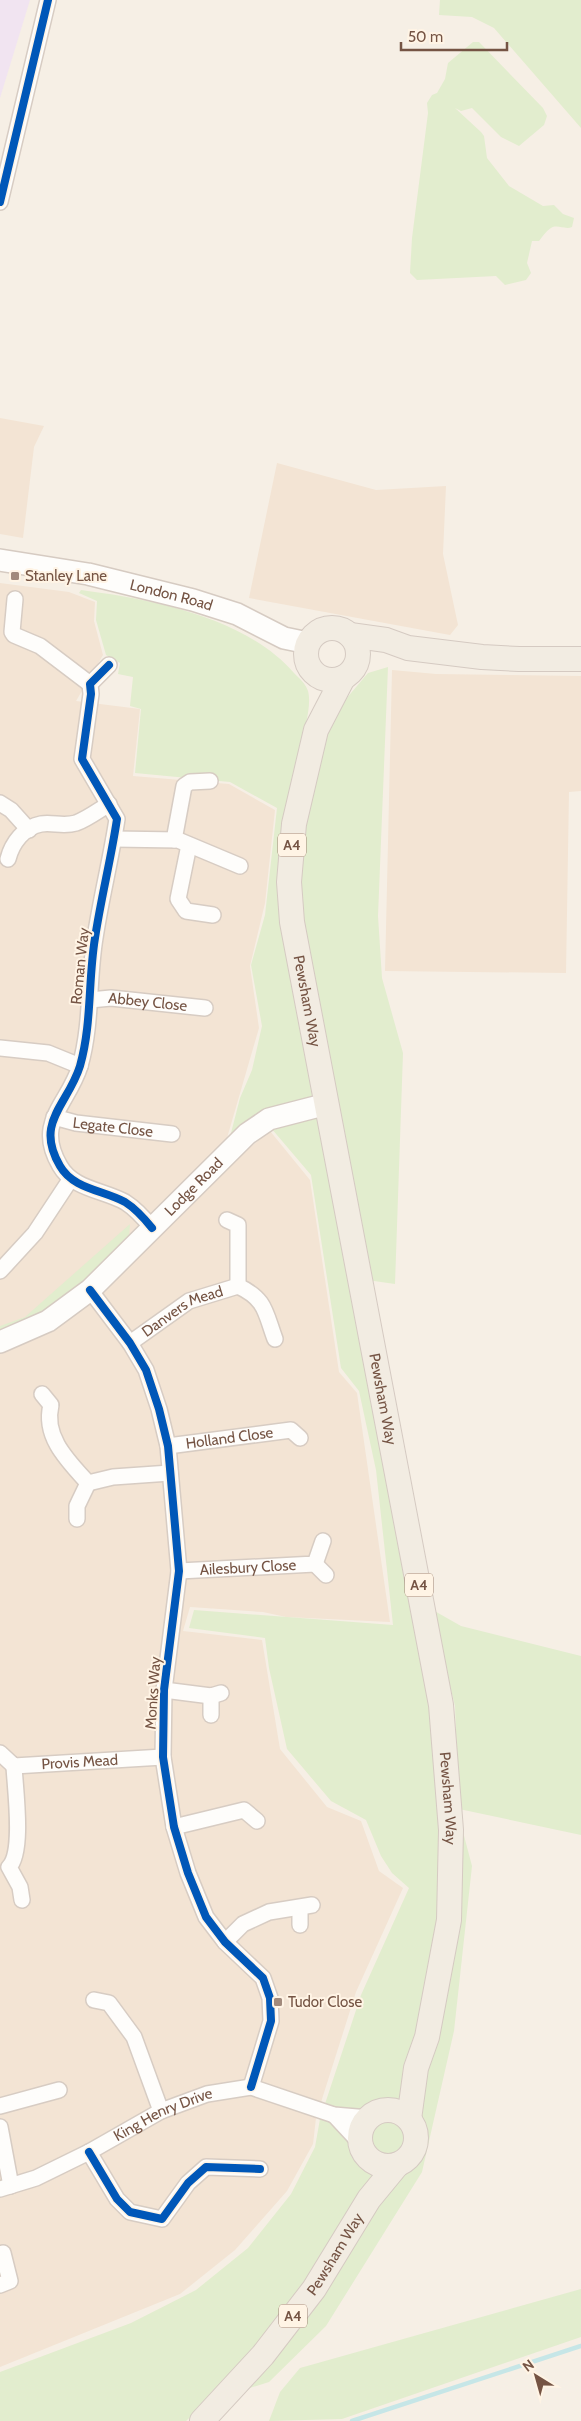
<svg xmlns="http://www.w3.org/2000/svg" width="581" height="2421" viewBox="0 0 581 2421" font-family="Cabin,sans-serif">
  <rect width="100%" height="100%" fill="#f6efe5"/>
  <g fill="#f3e4d4">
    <polygon points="0,418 44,426 34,447 23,538 0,534"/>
    <polygon points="277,463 376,490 446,486 443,554 458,625 450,635 249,598"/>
    <polygon points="0,583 69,592 95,602 94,621 103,655 76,701 140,709 133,776 229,784 275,810 265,903 250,966 259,1028 227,1138 242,1154 270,1131 310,1180 339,1372 357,1393 390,1622 286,1617 263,1612 190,1607 183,1631 262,1640 280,1749 327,1807 361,1821 379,1871 403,1888 356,1992 316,2118 313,2144 287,2191 235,2250 180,2294 0,2367"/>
    <polygon points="392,670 436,674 581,676 581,791 569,792 566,973 385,971"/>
  </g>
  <polygon fill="#f1e4f1" points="0,0 30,0 0,98"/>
  <g fill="#e2edce">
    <polygon points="440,0 581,0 581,128 494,28 472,17 439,15"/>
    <path d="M473 42H479L543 108 547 116 544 125 519 146 501 137 472 108 461 111 455 108 481 132 484 136 487 158 509 186 543 206 554 205 563 214 574 218 572 227C565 230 557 224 551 228 546 231 542 237 539 241H532L527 263 531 273 526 280 505 285 496 276 417 280 410 273 412 238 428 113 427 103 432 95 437 93 445 79 448 63Z"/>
    <path d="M81 590C150 599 246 617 294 673 299 678 306 684 308 691 312 706 304 729 302 744L340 706 368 673 388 667 378 916 382 978 403 1053 395 1284 374 1281 356 1289 458 1813 472 1866 454 2031 422 2172 326 2326 269 2382 208 2401 186 2421H0V2372L131 2323 196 2290 248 2248 291 2194 315 2147 320 2119 361 1995 409 1888 392 1873 381 1856 366 1820 331 1801 287 1749 269 1668 265 1638 189 1628 194 1610 393 1625 376 1470 359 1391 341 1368 311 1175 271 1128 243 1148 231 1133 240 1098 252 1070 262 1026 251 965 265 915 277 808 230 782 135 773 141 709 130 706 133 677 118 674 120 663 106 655 96 620 97 601 79 593Z"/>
    <polygon points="130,1224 129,1237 68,1297 54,1307 0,1334 0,1326 25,1317"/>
    <polygon points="431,1609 461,1626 581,1656 581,1835 459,1809 455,1706"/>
    <polygon points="581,2289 581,2337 342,2419 269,2421 280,2392 300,2368"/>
  </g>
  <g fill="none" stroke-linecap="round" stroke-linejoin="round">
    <polyline stroke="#c6e6e7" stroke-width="4.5" points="352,2421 581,2346"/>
    <defs>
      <g id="street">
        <polyline points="0,202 48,0"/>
        <polyline points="15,599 12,632 14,635 40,646 90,684"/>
        <path d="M109 665 90 684 91 694 82 759 117 819C111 859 101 898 95 938 88 980 92 1024 80 1066 68 1105 34 1122 60 1166 73 1189 103 1190 125 1202 136 1209 144 1218 152 1228"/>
        <polyline points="0,803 11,810 29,830"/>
        <polyline points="114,839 178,840 240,866"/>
        <polyline points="174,840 184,786 190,782 210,781"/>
        <polyline points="189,845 178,899 186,911 213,915"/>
        <path d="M8 859C12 843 24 827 41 824 53 822 63 827 76 823 87 819 99 810 109 804"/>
        <path id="s1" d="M90 1000 111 998 205 1008"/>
        <polyline points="0,1048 48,1053 80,1066"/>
        <path id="s2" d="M54 1117 76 1123 172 1134"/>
        <polyline points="227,1220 238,1225 238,1286"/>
        <polyline points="0,1271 35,1233 70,1180"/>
        <polyline points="90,1290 130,1343 146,1370 159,1409 168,1446 179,1571 164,1690 163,1757 174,1827 188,1873 206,1917 225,1942 263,1978 270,1998 271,2021 251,2087"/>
        <path id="s3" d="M130 1343 189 1301 238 1286C266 1299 265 1312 275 1339"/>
        <path d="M42 1394 51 1405C43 1437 68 1461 88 1483L113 1477 170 1473"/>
        <path id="s4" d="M168 1446 291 1430 300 1438"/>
        <polyline points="77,1519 77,1506 88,1483"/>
        <polyline points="315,1564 326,1575"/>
        <path id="s5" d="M179 1571 315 1564 323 1541"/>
        <polyline points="164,1690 211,1696 221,1693"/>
        <polyline points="211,1696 211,1715"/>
        <path id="s6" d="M0 1753 14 1766 163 1757"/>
        <path d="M14 1766C15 1788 24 1852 9 1867L20 1887 22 1900"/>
        <polyline points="174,1827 244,1810 257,1821"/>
        <polyline points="300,1925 300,1908"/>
        <polyline points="225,1942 243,1924 269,1912 312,1905"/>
        <polyline points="94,2000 109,2003 134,2037 161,2111"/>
        <polyline points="0,2106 59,2090"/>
        <polyline points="334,2115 360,2143"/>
        <polyline points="0,2127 11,2186"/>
        <polyline points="89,2152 117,2199 130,2212 162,2219 188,2183 206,2167 260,2169"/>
        <path id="s7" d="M0 2189 36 2178 89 2152 161 2111 207 2094 251 2087 334 2115 369 2118"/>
        <polyline points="0,2285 10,2281 3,2253"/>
      </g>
      <g id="secondary">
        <path id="s8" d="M0 560 88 574 193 600 237 614 284 638 308 643"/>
        <path id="s9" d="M0 1342 48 1321 90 1290 247 1134 269 1119 327 1104"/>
      </g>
      <g id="primary">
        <circle cx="332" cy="654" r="26"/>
        <polyline points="350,635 386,640 408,648 482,657 519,659 581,659"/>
        <path id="s10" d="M343 678 316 730 294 824 289 882 292 922 441 1705 451 1830 449 1920 427 2037 416 2068 409 2119"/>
        <circle cx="388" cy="2138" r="28"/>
        <path id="s11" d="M202 2421 263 2355 314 2289 369 2199 397 2165"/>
      </g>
    </defs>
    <use href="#street" stroke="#d7ccc3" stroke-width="18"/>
    <use href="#secondary" stroke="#d6cbc2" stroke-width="24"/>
    <use href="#primary" stroke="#d5cac2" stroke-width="26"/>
    <use href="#street" stroke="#fefdfb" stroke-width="15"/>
    <use href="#secondary" stroke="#fefdfb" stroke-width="21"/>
    <use href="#primary" stroke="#f2ece2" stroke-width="24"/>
    <defs>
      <g id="cycleway">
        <polyline points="0,202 48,0"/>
        <path d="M109 665 90 684 91 694 82 759 117 819C111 859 101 898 95 938 88 980 92 1024 80 1066 68 1105 34 1122 60 1166 73 1189 103 1190 125 1202 136 1209 144 1218 152 1228"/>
        <polyline points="90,1290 130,1343 146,1370 159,1409 168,1446 179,1571 164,1690 163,1757 174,1827 188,1873 206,1917 225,1942 263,1978 270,1998 271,2021 251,2087"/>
        <polyline points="89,2152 117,2199 130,2212 162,2219 188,2183 206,2167 260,2169"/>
      </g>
    </defs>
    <use href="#cycleway" stroke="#fff4e5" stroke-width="11"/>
    <use href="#cycleway" stroke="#0057b8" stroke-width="8"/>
  </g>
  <g fill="#a28a7c" stroke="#fff4e5" stroke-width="2">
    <rect x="10" y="571" width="10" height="10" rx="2.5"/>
    <rect x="273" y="1997" width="10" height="10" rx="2.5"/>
  </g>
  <g text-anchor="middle" stroke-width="4" stroke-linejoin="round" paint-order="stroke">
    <g fill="#fff4e5" stroke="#9e8474" stroke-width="1">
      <rect x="278" y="833.5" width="28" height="23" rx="4"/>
      <rect x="405" y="1573.5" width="28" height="23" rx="4"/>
      <rect x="279" y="2304.5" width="28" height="23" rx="4"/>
    </g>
    <g font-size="14" font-weight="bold" fill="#755444">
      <text x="292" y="850">A4</text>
      <text x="419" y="1590">A4</text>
      <text x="293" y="2321">A4</text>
    </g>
    <g font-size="15" fill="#755444" stroke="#fff4e5" text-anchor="start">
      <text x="25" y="581">Stanley Lane</text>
      <text x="288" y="2007">Tudor Close</text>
    </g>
    <g font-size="15" fill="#755444" stroke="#fff4e5">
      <text dy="5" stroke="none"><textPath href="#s8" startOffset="175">London Road</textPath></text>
      <text transform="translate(80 966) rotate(-84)" y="5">Roman Way</text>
      <text dy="5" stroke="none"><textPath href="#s10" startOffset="334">Pewsham Way</textPath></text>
      <text dy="5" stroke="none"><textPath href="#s1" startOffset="58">Abbey Close</textPath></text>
      <text dy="5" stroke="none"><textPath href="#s2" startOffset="60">Legate Close</textPath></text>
      <text dy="5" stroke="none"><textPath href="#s9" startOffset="251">Lodge Road</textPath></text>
      <text dy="5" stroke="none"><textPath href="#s3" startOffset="62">Danvers Mead</textPath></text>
      <text dy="5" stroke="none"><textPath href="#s10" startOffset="739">Pewsham Way</textPath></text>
      <text dy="5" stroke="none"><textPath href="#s4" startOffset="62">Holland Close</textPath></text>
      <text dy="5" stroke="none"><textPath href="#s5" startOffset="69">Ailesbury Close</textPath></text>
      <text transform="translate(153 1693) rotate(-86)" y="5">Monks Way</text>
      <text dy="5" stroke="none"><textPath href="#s6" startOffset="85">Provis Mead</textPath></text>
      <text dy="5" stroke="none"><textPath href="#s10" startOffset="1144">Pewsham Way</textPath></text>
      <text dy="5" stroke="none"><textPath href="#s7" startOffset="180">King Henry Drive</textPath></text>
      <text dy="5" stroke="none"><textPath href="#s11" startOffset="214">Pewsham Way</textPath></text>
    </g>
  </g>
  <g transform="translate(536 2376) rotate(323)" stroke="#fff4e5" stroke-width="4" paint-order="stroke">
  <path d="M0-4L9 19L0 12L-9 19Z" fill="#755444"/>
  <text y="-8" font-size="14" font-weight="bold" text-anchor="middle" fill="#755444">N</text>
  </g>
  <path d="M401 42v8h106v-8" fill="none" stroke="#755444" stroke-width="2.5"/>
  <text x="408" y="42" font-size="15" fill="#755444" stroke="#fff4e5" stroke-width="4" paint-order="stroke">50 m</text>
</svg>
